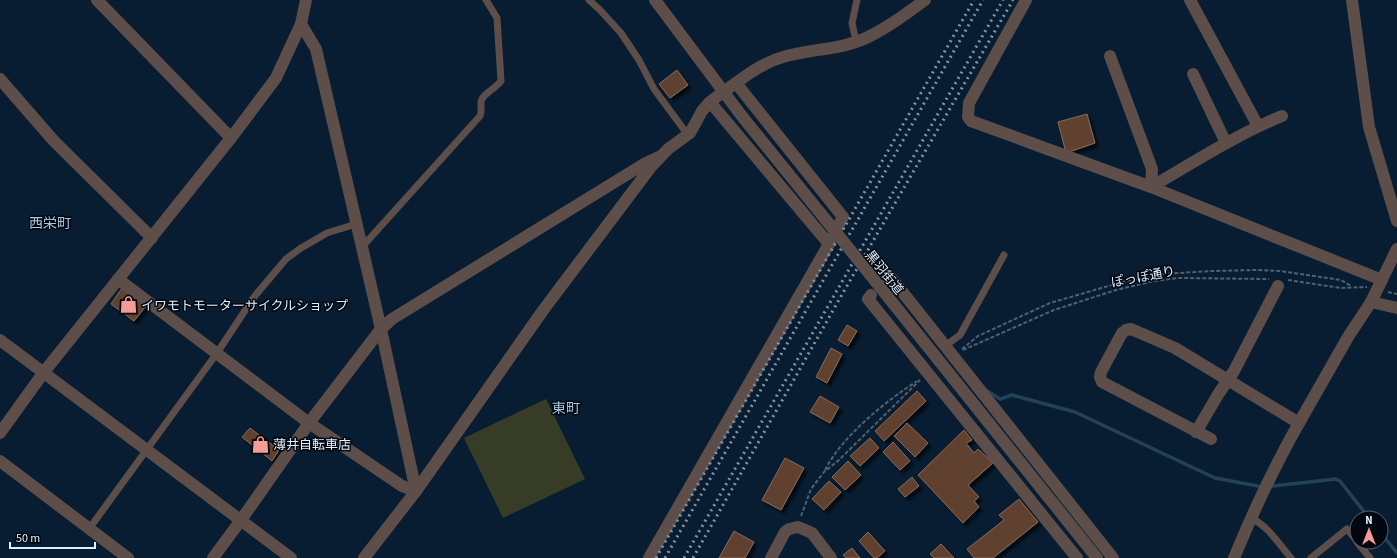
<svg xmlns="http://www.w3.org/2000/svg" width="1397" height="558" viewBox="0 0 1397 558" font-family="'Source Sans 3','Noto Sans JP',sans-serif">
  <defs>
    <filter id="shadow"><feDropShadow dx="3.5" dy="3.5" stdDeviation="1" flood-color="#0009"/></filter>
  </defs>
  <rect width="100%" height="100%" fill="#081d31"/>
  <polygon fill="#373c27" points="546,399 585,479 503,518 464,438"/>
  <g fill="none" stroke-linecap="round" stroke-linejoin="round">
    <g stroke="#234159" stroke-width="3.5">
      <polyline points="986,390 1000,399 1012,395 1075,412 1215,478 1258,486"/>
      <polyline points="1273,486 1336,479 1340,481 1369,518"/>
      <polyline points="1381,533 1397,553"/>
    </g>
  </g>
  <g fill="#61402d" stroke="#896a59" filter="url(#shadow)">
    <polygon points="677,70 688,85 670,98 659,84"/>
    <polygon points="1087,114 1095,143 1066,153 1058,122"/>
    <polygon points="122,288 146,306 134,321 111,304"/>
    <polygon points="847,325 857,331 848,346 838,340"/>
    <polygon points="831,348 842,354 827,383 816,377"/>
    <polygon points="917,391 926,401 884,441 875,431"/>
    <polygon points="820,396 839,407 830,423 810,412"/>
    <polygon points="907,423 928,443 915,457 894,436"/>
    <polygon points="250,428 279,450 272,461 242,437"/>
    <polygon points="964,430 972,440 966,443 974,453 978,449 993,463 968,485 979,497 974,501 979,507 963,523 918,475"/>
    <polygon points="870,438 879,448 860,466 850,456"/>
    <polygon points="893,442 910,461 900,470 883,452"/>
    <polygon points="785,458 804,468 781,510 762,500"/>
    <polygon points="848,461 861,475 845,490 832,477"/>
    <polygon points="912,477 919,486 905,497 898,489"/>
    <polygon points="829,481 841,492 824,510 812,499"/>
    <polygon points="1019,499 1038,522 993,558 974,558 967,549 1004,520 999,515"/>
    <polygon points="734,531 754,542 745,558 719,558"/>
    <polygon points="868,532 885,551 877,558 874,558 859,541"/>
    <polygon points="941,544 954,558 934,558 930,554"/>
    <polygon points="852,548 860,558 846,558 843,555"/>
  </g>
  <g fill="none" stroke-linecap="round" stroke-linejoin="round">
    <g stroke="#4f6274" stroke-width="2" stroke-dasharray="4 2" stroke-linecap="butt">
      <polyline points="1288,280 1341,288 1367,287"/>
      <polyline points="1388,292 1397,294"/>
      <polyline points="962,349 978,336 1050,303 1122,282 1162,274 1212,271 1257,270 1280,271 1341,280 1351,286"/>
      <polyline points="963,350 1054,310 1116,290 1154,281 1179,278 1269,279"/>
      <path d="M825 470C843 435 885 402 917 381"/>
      <polyline points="801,516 811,489 824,472 839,460 920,380"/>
    </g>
    <g stroke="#5d4e49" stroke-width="7">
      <polyline points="589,0 600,10 621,33 639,60 654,89 688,135"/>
      <polyline points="856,41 852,23 857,0"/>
      <path d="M362 247 480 116C483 110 479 105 482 99 485 93 496 88 501 81L497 18 486 0"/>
      <polyline points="945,346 960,335 1004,255"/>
      <path d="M1251 518C1268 526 1279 544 1291 558"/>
      <polyline points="89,529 217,353 254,297 286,259 301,248 327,233 356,224"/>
      <polyline points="1357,542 1370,558"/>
      <polyline points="1311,558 1347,529 1357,541"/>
    </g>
    <g stroke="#5d4e49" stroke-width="12">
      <polyline points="97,0 231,138"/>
      <polyline points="1026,0 969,103 968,117 971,121 1151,187 1382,280"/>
      <polyline points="1190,0 1258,126"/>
      <polyline points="1352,0 1369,127 1397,221"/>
      <polyline points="301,24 316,49 381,329 416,491"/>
      <polyline points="1110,56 1152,169 1151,187"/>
      <polyline points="1193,74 1226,143"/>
      <polyline points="0,79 53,140 152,238"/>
      <polyline points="736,83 843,217 831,240"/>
      <path d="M1151 187C1194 162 1236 135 1282 116"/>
      <polyline points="118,279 309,423 402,486 416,491"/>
      <polyline points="884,281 889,275 1113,558"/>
      <polyline points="871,295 868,299 1077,558"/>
      <polyline points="1371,302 1397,308"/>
      <polyline points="0,340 291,558"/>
      <polyline points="1196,432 1219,393 1234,371 1278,286"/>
      <polyline points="0,433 44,372 231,138 276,78 301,24 306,0"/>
      <path d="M1211 439 1102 382 1100 377 1101 372 1122 333 1126 330 1131 329 1175 348 1299 423C1274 467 1253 512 1234 558"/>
      <polyline points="0,461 128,558"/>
      <polyline points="213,558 241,520 309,423 381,329 392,319 644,164 659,157"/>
      <polyline points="364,558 416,491 544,309 651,167 668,149 690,133 702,111 710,102 723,92"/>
      <polyline points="649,558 829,244 710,102"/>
      <polyline points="771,558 785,532 789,529 798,527 812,533 831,558"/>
    </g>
    <g stroke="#5d4e49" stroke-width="12">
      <polyline points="655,0 741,115 826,220"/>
      <path d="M723 92C742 79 761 63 783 57 810 49 840 50 866 38 887 28 906 14 925 0"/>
      <polyline points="876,282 1097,558"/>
      <polyline points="1299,423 1348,337 1371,302 1397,249"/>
    </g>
    <g stroke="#8293a4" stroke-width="3" stroke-dasharray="2 4" stroke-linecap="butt">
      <polyline points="656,558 974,0"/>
      <polyline points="665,558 983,0"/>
      <polyline points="684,558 1003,0"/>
      <polyline points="693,558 844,291 1013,0"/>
    </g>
    <polyline stroke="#5d4e49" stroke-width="12" points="826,220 876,282"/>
  </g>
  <defs>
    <symbol id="shop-bare" viewBox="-9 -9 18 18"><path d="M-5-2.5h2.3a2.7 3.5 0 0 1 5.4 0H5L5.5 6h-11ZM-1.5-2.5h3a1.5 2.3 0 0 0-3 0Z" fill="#f59c96" stroke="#020710" stroke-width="2.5" paint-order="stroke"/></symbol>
  </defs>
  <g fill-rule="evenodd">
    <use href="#shop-bare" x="116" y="292" width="25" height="25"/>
    <use href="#shop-bare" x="248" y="432" width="25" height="25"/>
  </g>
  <g text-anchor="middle" stroke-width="3" stroke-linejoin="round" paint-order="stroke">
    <g font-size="13" fill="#e1effd" stroke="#020710">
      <text transform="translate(885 272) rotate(51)" y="5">黒羽街道</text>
      <text transform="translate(1143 276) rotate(-11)" y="5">ぽっぽ通り</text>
    </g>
    <g font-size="13" fill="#e1effd" stroke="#020710" text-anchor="start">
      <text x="141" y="310">イワモトモーターサイクルショップ</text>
      <text x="273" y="449">薄井自転車店</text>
    </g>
    <g font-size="14" fill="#aac4df" stroke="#020710">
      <text x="50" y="228">西栄町</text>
      <text x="566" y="413">東町</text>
    </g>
  </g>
  <g transform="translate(1369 530)"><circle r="19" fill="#020710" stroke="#5b646f"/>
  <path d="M0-3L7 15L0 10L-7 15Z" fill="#f59c96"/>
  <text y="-6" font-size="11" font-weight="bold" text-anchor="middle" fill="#e1effd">N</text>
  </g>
  <path d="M10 542v6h85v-6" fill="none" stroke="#e1effd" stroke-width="2"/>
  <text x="16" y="542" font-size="12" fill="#e1effd" stroke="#020710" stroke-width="3" paint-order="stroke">50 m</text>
</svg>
